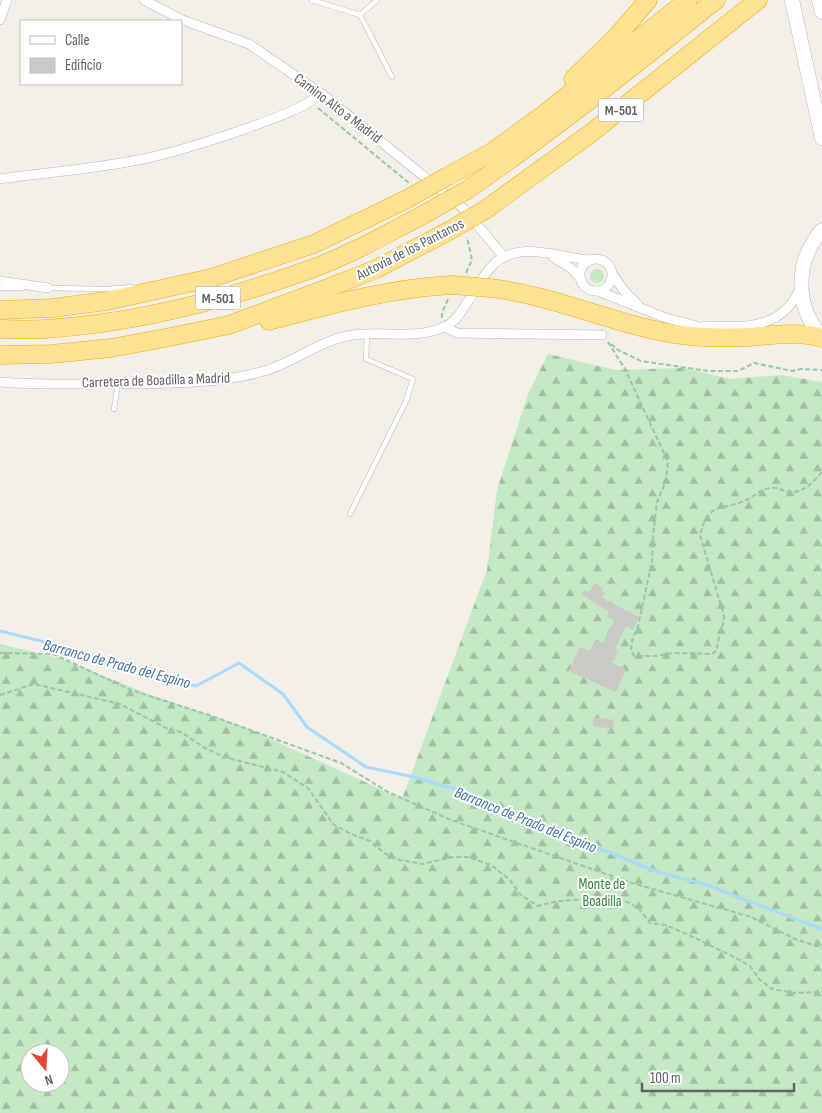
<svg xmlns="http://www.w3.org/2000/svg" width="822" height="1113" viewBox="0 0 822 1113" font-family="'Sofia Sans Condensed',sans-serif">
  <defs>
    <pattern id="forest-firs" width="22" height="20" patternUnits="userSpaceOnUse" patternTransform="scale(1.25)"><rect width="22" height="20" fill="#c5e8c5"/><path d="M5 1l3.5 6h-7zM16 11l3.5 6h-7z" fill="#a3c0a4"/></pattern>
  </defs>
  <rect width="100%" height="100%" fill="#f1efe8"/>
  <circle fill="#c5e8c5" cx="597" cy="276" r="7"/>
  <path fill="url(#forest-firs)" fill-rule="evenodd" d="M548 354 616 370 683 368 731 379 781 375 822 382V1113H0V644L62 659 148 694 247 728 402 799 487 570 497 490 528 394ZM30 1053H60V1083H30Z"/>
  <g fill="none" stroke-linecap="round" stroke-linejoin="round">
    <polyline stroke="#aadaff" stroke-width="3" points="0,631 57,645 130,670 196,686 239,663 283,694 307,727 366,767 414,777 472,794 513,814 658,872 707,885 822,929"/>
  </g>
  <g fill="#cccac5">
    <polygon points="595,583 603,588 602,591 605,593 602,598 639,617 633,630 626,626 615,649 618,650 612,663 626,669 616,692 569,671 580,647 590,651 595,640 603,643 614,620 607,617 609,612 581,594 584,590 589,592"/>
    <polygon points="594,717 614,720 613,729 593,726"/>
  </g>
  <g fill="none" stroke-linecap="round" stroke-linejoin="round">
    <defs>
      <g id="lane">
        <polyline points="312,0 360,15"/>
        <polyline points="377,0 360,15 392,77"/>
        <polyline points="0,288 23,288"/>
        <polyline points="48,288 107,289 133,287"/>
        <polyline points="114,409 118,384"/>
        <polyline points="350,514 406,401 413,379 366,359 367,334"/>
      </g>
      <g id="street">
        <polyline points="144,0 180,19 249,44 322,94 463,208 504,257"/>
        <polyline points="0,20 7,0"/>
        <path d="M0 179C48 172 96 169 143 159 177 152 210 141 242 130 270 120 298 111 322 94"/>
        <polyline points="553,257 571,268 580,278"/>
        <circle cx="596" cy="275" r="16"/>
        <polyline points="613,275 625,292 638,305"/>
        <polyline points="0,281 48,288"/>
        <polyline points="598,291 663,317 711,330"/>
        <path d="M704 326C743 327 781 331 800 289"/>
        <polyline points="444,327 457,333 602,335"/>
        <path d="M0 382C34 385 68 384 102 384 154 383 214 386 264 371 292 363 318 342 347 336 379 329 413 341 444 327 457 322 463 308 471 297 478 285 485 272 495 263 522 240 559 258 590 260"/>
      </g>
      <g id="secondary">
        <polyline points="792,0 822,138"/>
        <polyline points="819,0 822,12"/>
        <path d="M822 230C795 261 794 306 822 337"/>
      </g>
      <g id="highway">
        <polyline points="573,79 618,35 648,0"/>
        <polyline points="448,176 492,152 543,115 688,0"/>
        <path d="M467 190C553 131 634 65 716 0"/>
        <polyline points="485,210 591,133 758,0"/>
        <path d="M490 288C554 295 612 324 674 334 700 338 725 338 750 337 775 335 798 331 822 338"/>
        <polyline points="0,310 52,308 107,301 211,278 314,244 407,199"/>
        <path d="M269 321C329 305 390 288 452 285"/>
        <path d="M0 329C15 329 30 330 45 329 135 323 226 300 311 269 350 255 386 234 423 215"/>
        <polyline points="0,355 51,354 111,348 165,338 229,325 320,291 376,269 447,232"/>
      </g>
    </defs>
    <use href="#lane" stroke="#b5b8bc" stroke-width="5.5"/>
    <use href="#street" stroke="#b5b8bc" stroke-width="10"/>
    <use href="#secondary" stroke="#b6babf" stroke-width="15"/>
    <use href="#highway" stroke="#f9ab00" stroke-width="19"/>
    <g stroke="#9cc7a9" stroke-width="2" stroke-dasharray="5 2.5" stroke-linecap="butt">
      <polyline points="318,108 409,183"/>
      <polyline points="466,273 472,260 467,237"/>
      <polyline points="442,318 442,313 448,299"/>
      <path d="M608 342 625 369 668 462 666 481 657 502 653 535 652 562 638 626 632 640 631 650 634 656H655L673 653 712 654 717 650C717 638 724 628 724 616L700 535C709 499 723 512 748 499 756 495 762 488 772 488 778 487 785 492 791 492 804 493 814 481 822 472"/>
      <polyline points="611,344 618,350 641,361 708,371 738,371 754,363 792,371 801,369 822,370"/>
      <polyline points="0,653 53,654 131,690 209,715 341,763 388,792 451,820 632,883 751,917 795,939 822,948"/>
      <path d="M0 695 34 684 120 704 170 730 181 732 205 748 224 757 283 772 308 788 333 824 349 833 370 841 384 853 400 860 423 864 452 857H468L491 865 509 879 521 895 538 906C552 902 559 901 573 900 596 898 616 892 637 908 642 911 646 918 650 923L665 925 687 934 736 958 750 966 759 979 772 989 795 993 822 992"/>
    </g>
    <use href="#lane" stroke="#fff" stroke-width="4.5"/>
    <use href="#street" stroke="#fff" stroke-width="9"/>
    <use href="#secondary" stroke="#fff" stroke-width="14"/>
    <use href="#highway" stroke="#fde293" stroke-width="18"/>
    <defs>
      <g id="highway-bridge">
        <polyline points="407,199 448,176"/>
        <polyline points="423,215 467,190"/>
        <polyline points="447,232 485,210"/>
        <polyline points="452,285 490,288"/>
      </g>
    </defs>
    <use href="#highway-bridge" stroke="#f9ab00" stroke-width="19" stroke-linecap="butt"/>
    <use href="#highway-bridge" stroke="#fde293" stroke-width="18"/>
  </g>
  <g text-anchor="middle" stroke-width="4" stroke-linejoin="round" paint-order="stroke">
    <g fill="#fff" stroke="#8f9295" stroke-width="1">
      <rect x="598.5" y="98.5" width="45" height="23" rx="4"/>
      <rect x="195.5" y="286.5" width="45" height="23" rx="4"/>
    </g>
    <g font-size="14" font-weight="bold" fill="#5f6368">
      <text x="621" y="115">M-501</text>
      <text x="218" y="303">M-501</text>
    </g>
    <g font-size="15" fill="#5f6368" stroke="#fff">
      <text transform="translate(338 108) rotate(37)" y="5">Camino Alto a Madrid</text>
      <text transform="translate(410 249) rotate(-27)" y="5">Autovía de los Pantanos</text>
      <text transform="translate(156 380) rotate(-2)" y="5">Carretera de Boadilla a Madrid</text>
    </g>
    <g font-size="15" fill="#348238" stroke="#fff">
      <text x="602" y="889">Monte de<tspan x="602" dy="17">Boadilla</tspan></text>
    </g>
    <g font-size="16" font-style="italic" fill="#4174aa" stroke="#fff">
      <text transform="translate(117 663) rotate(15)" y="6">Barranco de Prado del Espino</text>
      <text transform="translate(526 819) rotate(22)" y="6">Barranco de Prado del Espino</text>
    </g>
  </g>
  <rect x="20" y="20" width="162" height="65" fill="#ffffff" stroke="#bfc1c3"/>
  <rect x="30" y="36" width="25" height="8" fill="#ffffff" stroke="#bfc1c3"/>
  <text x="65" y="45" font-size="15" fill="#5f6368">Calle</text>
  <rect x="30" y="58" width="25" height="15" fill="#cccac5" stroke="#bfc1c3"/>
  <text x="65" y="70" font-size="15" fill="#5f6368">Edificio</text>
  <g transform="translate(45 1068) rotate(162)"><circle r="24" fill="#ffffff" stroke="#bfc1c3"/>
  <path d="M0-4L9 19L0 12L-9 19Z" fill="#ea4335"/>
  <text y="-8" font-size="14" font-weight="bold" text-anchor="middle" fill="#5f6368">N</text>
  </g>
  <path d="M642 1083v8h152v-8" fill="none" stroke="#5f6368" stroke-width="2.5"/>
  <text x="650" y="1083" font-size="15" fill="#5f6368" stroke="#ffffff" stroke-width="4" paint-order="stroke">100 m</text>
</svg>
